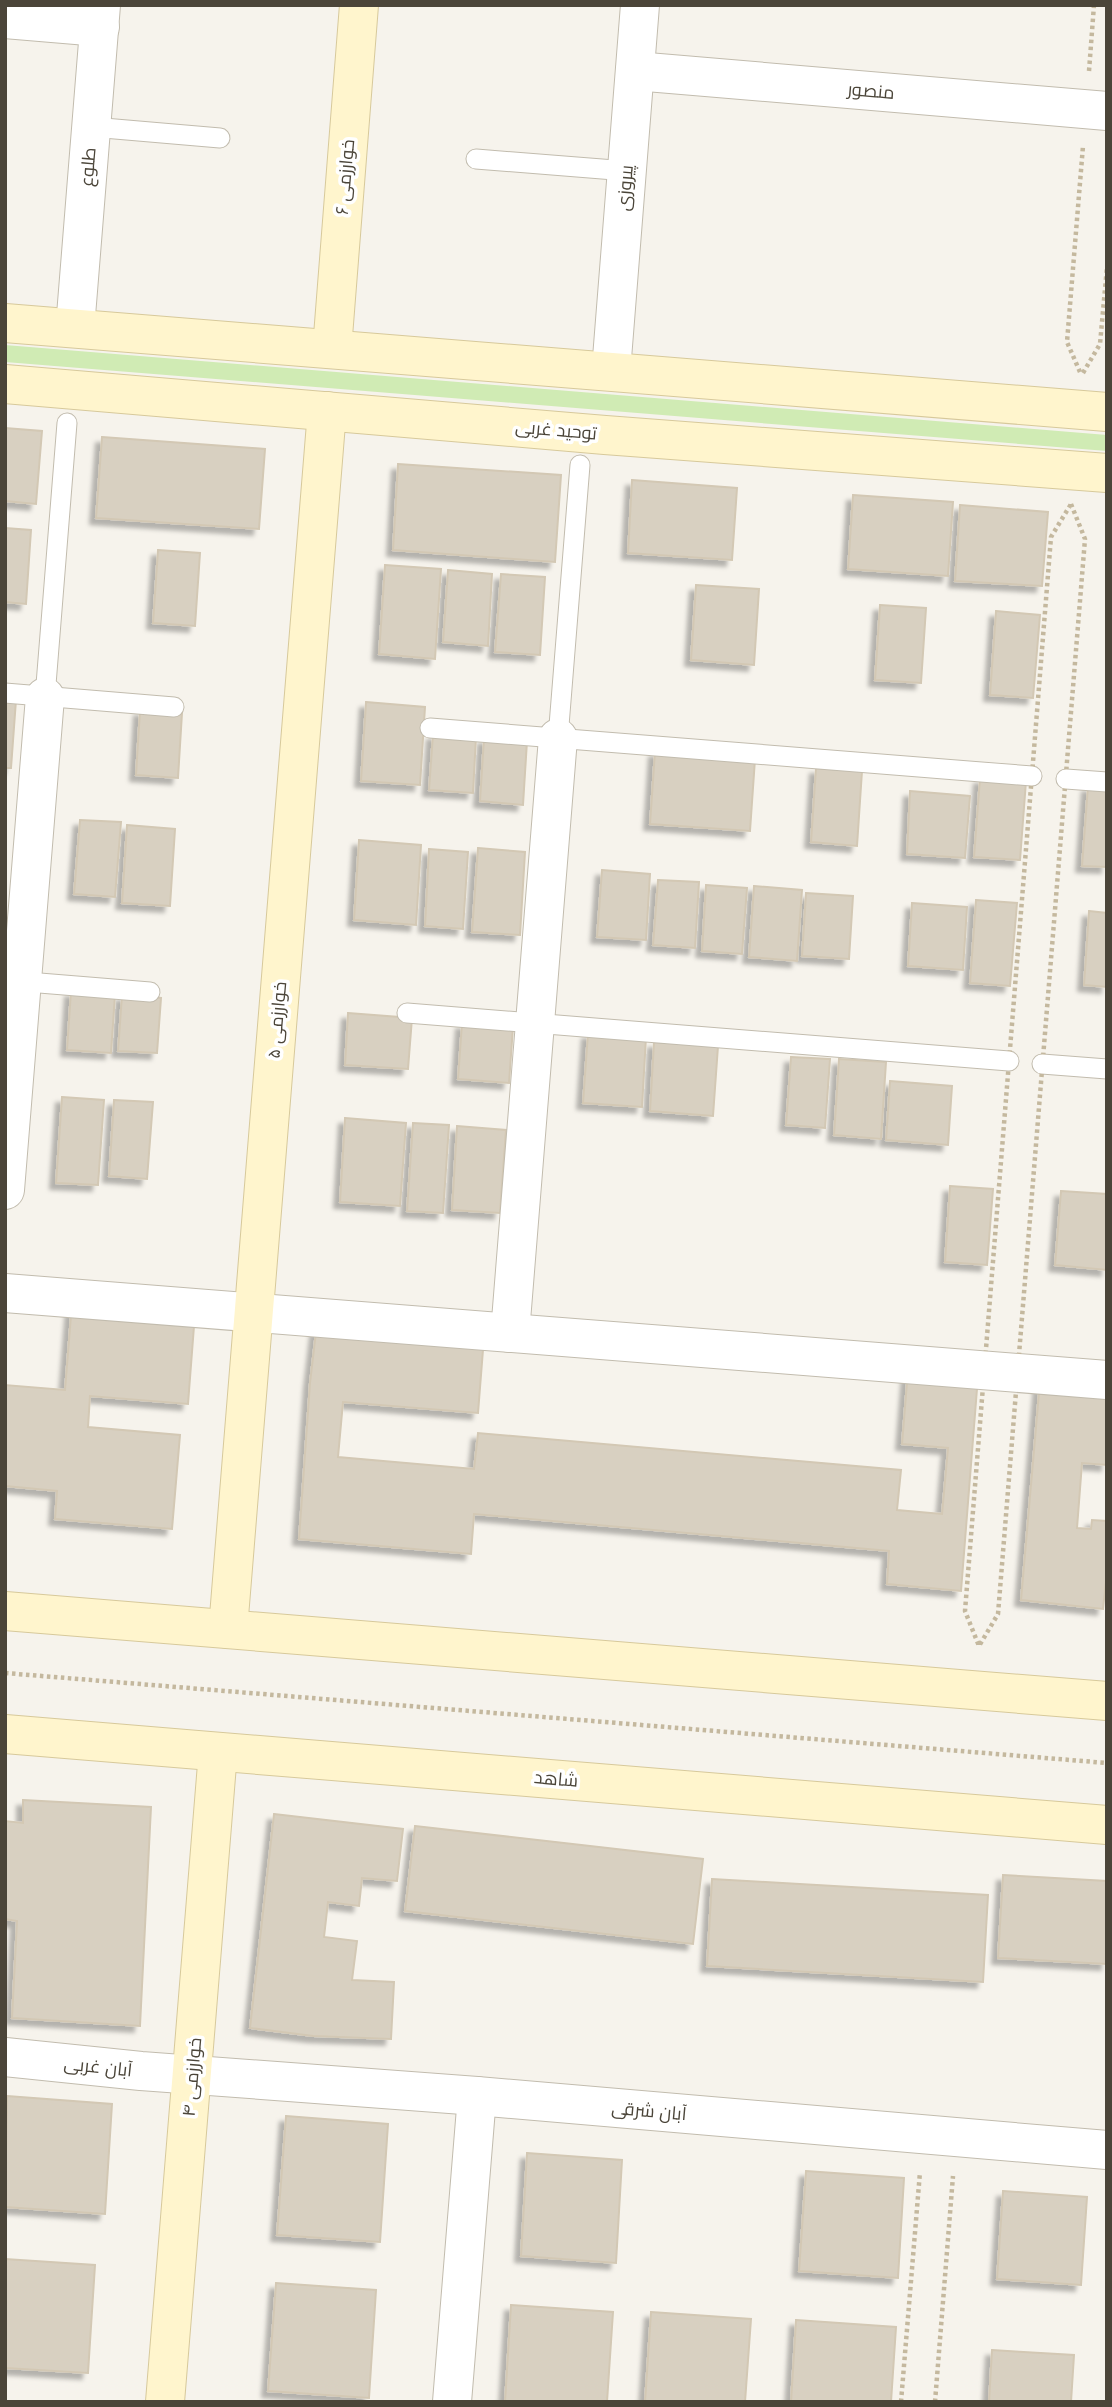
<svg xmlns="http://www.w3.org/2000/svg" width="1112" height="2407" viewBox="0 0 1112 2407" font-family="Inter,Cairo,sans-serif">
  <defs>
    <filter id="shadow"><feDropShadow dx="-6" dy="6" stdDeviation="2" flood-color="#0004"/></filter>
  </defs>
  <rect width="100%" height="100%" fill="#f6f3ec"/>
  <polygon fill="#d0ebb4" points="5,345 1107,435 1107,451 5,362"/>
  <g fill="#d8d0c1" stroke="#d3c8b4" stroke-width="2" filter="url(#shadow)">
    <polygon points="5,428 42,431 36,504 5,501"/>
    <polygon points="102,437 265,449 259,529 96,518"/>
    <polygon points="398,464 561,475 555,562 393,550"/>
    <polygon points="632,480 737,488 732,560 628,553"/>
    <polygon points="853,495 953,502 948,576 848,569"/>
    <polygon points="960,505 1048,512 1042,586 955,581"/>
    <polygon points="5,528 31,530 26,604 5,602"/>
    <polygon points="158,550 200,553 195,626 153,623"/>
    <polygon points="385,565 441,569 435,659 379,654"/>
    <polygon points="448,570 492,574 488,646 443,642"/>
    <polygon points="501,574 545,577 540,655 495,652"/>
    <polygon points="696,585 759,589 754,665 691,660"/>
    <polygon points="880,605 926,608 921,683 875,680"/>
    <polygon points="996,611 1040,615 1033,698 990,695"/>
    <polygon points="5,699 16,700 11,768 5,768"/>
    <polygon points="366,702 425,707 420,785 361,781"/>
    <polygon points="140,710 182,713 178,778 136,775"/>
    <polygon points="433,734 476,737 473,793 429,790"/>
    <polygon points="484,738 527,741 523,805 480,801"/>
    <polygon points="655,751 755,759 750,831 650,824"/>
    <polygon points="816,768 862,771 857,846 811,842"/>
    <polygon points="980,778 1026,781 1020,860 974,857"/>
    <polygon points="1088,786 1107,788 1107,867 1082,866"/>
    <polygon points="910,791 970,796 965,858 907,854"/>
    <polygon points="80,820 121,822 115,897 74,894"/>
    <polygon points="127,825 175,829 170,906 122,903"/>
    <polygon points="359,840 421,845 416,925 354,920"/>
    <polygon points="478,848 525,852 520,935 472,932"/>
    <polygon points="429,849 468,852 463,929 425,926"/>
    <polygon points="602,870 650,874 646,940 597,937"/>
    <polygon points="658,880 699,882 695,948 653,945"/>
    <polygon points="706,885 747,888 742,954 702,951"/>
    <polygon points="754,886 802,890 797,961 749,957"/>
    <polygon points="806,893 853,896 849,959 802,956"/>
    <polygon points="976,900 1017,903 1010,986 970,983"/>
    <polygon points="912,903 967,907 963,970 908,966"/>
    <polygon points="1089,911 1107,913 1107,987 1084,985"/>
    <polygon points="71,991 115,995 111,1053 67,1050"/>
    <polygon points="122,995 161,998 157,1053 118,1051"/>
    <polygon points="348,1013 412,1018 408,1069 345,1065"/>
    <polygon points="462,1023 513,1027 509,1083 458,1079"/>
    <polygon points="588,1033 646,1037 642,1107 583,1103"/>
    <polygon points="654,1042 718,1046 713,1116 650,1111"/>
    <polygon points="791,1057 830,1059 825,1128 786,1125"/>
    <polygon points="839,1059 886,1062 881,1139 834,1135"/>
    <polygon points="890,1081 952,1086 948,1145 886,1140"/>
    <polygon points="62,1097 104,1100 98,1185 56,1183"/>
    <polygon points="114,1100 153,1102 147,1179 109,1176"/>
    <polygon points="345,1118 406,1123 400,1206 340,1202"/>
    <polygon points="413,1123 449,1125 443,1213 407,1211"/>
    <polygon points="457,1126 506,1130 500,1213 452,1210"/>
    <polygon points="950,1186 993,1189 987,1265 945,1262"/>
    <polygon points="1061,1191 1107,1194 1107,1270 1055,1265"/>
    <polygon points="72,1303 195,1313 188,1404 90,1396 88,1427 180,1435 172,1529 55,1519 57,1491 5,1486 5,1385 65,1390"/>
    <polygon points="317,1323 484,1337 478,1413 343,1402 338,1457 474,1469 478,1433 901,1470 897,1510 942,1514 948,1448 902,1444 908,1370 978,1376 961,1591 887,1584 889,1551 474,1514 471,1554 299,1539 310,1383"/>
    <polygon points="1040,1381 1107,1393 1107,1465 1082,1463 1077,1528 1091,1529 1092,1520 1107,1521 1107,1572 1103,1609 1021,1600"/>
    <polygon points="23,1800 151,1807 140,2026 12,2018 17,1921 5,1919 5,1821 23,1823"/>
    <polygon points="274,1814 403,1829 397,1881 362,1878 359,1906 328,1902 324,1937 357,1941 352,1980 394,1982 391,2039 313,2036 250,2028"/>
    <polygon points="415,1826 703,1859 693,1944 405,1911"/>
    <polygon points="1003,1875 1107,1881 1107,1964 998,1958"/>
    <polygon points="712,1879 988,1895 983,1982 707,1966"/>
    <polygon points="7,2096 112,2104 105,2214 5,2207"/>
    <polygon points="286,2116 388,2124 380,2242 277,2235"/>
    <polygon points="527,2153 622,2160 616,2263 521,2256"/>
    <polygon points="806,2171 904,2178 898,2278 799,2271"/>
    <polygon points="1003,2191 1087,2197 1081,2285 997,2279"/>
    <polygon points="5,2259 95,2265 88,2373 5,2368"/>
    <polygon points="276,2283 376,2290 369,2398 268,2391"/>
    <polygon points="511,2305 613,2312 607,2402 505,2402"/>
    <polygon points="651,2312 751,2319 745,2402 645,2402"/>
    <polygon points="796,2320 896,2327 891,2402 791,2402"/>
    <polygon points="992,2350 1074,2355 1071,2402 989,2402"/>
  </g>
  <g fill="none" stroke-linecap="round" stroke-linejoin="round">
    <defs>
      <g id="lane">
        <polyline points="92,127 220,138"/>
        <polyline points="476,159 627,171"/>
        <polyline points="5,693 174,707"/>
        <polyline points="45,697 67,423"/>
        <polyline points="430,728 1032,776"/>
        <polyline points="558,738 580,465"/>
        <polyline points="1066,779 1107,782"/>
        <polyline points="15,981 150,992"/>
        <polyline points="407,1013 1009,1061"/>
        <polyline points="1042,1064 1107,1069"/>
      </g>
      <g id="street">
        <polyline points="5,19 100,27"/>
        <polyline points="635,71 1107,111"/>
        <polyline points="75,328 101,5"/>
        <polyline points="611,371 640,5"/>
        <polyline points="5,1190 45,697"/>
        <polyline points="5,1293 1107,1380"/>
        <polyline points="510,1333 558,738"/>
        <polyline points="5,2057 141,2071 477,2096 1107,2150"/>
        <polyline points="452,2402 477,2096"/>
      </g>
      <g id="secondary">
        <polyline points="5,323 1107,412"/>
        <polyline points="332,349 359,5"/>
        <polyline points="5,384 605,435 1107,473"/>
        <polyline points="5,1611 1107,1701"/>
        <polyline points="228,1629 327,411"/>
        <polyline points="5,1734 1107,1825"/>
        <polyline points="165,2402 218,1752"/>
      </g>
    </defs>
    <use href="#lane" stroke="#c2bcae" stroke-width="21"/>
    <use href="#street" stroke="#c2bcae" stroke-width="40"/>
    <use href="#secondary" stroke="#d7c99b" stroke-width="40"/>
    <g stroke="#c4b89e" stroke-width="4.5" stroke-dasharray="3.5 3.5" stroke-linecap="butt">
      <polyline points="1089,71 1094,5"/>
      <polyline points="1080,372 1067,342 1083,146"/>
      <polyline points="1083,373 1100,344 1107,267"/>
      <polygon points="1071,504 1085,539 998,1614 979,1646 965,1611 1051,537"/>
      <polyline points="5,1673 1107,1763"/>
      <polyline points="901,2402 920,2172"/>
      <polyline points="935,2402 953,2176"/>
    </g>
    <use href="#lane" stroke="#fff" stroke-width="19"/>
    <use href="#street" stroke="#fff" stroke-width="38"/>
    <use href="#secondary" stroke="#fff5cd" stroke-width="38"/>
  </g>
  <g text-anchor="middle" stroke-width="7" stroke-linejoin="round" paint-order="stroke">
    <g font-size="18" fill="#4b4539" stroke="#fff">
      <text transform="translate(871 91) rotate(5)" y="6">منصور</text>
      <text transform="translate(88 167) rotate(-85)" y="6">طلوع</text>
      <text transform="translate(345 177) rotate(-85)" y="6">خوارزمی ۶</text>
      <text transform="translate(625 188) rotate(-85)" y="6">پیروزی</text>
      <text transform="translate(556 430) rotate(5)" y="6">توحید غربی</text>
      <text transform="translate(277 1020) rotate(-85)" y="6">خوارزمی ۵</text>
      <text transform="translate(556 1779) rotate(5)" y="6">شاهد</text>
      <text transform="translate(98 2067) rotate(6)" y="6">آبان غربی</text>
      <text transform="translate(192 2077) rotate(-85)" y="6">خوارزمی ۴</text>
      <text transform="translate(649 2111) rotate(5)" y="6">آبان شرقی</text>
    </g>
  </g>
  <rect width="1112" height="2407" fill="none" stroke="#4b4539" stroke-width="14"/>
</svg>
